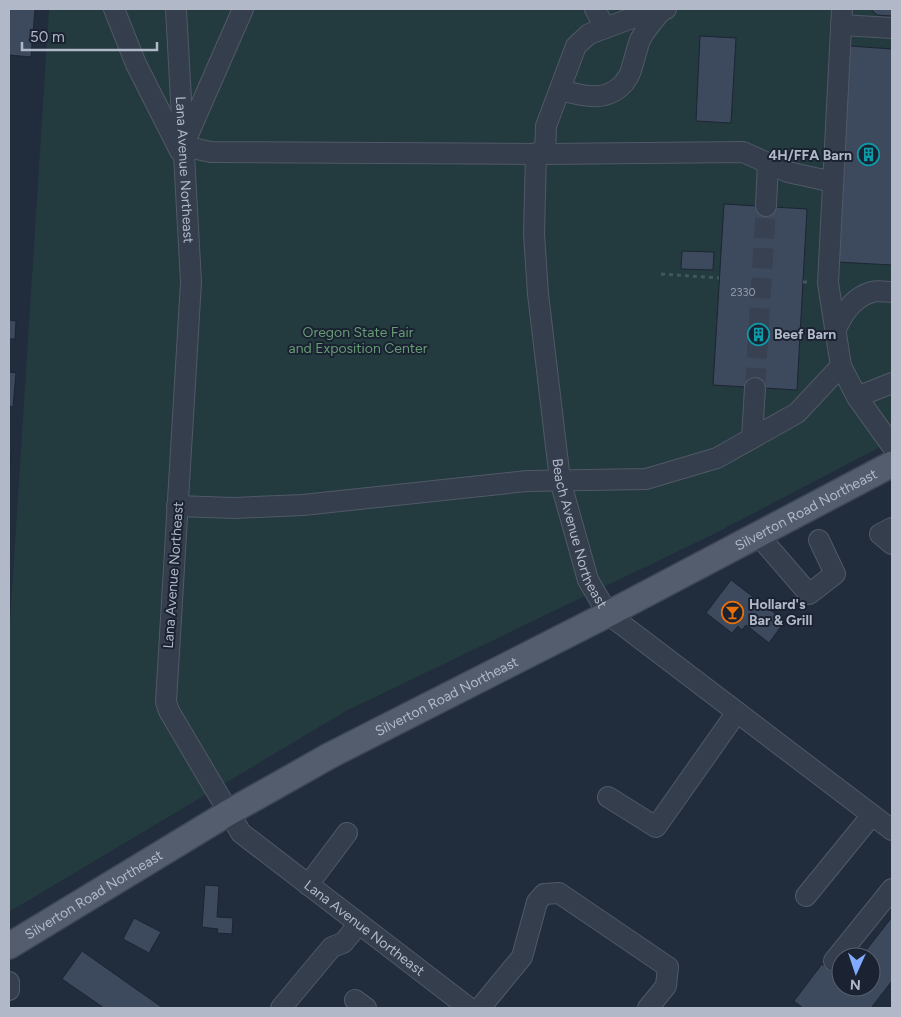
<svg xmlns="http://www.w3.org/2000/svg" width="901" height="1017" viewBox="0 0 901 1017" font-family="Figtree,sans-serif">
  <rect width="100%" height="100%" fill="#212c3d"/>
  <polygon fill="#233a3e" points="49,9 892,9 892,441 710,536 346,711 9,912 9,637"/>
  <g fill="#3d4a5d" stroke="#1d2534">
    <polygon points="9,9 35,9 31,57 9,55"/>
    <polygon points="871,9 892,9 892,16 877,15"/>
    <polygon points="700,36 736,38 731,123 696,121"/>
    <polygon points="850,46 892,49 892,265 838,262"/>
    <polygon points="724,204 807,209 797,390 713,385"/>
    <polygon points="682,251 714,252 713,270 681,269"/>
    <polygon points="9,320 16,321 15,339 9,339"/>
    <polygon points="9,372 16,373 13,407 9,406"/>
    <polygon points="9,447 11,448 10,468 9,468"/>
    <polygon points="731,580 785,621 769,643 746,625 742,630 738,626 732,633 706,613"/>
    <polygon points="205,885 219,886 217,917 233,918 232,934 217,933 218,929 202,927"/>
    <polygon points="892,917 892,981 871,1008 803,1008 794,1001 822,964 841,979 841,987 871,987 871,957 861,957"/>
    <polygon points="134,918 161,932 149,953 123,939"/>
    <polygon points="82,951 163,1008 104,1008 62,979"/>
  </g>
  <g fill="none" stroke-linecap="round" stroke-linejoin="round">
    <polyline stroke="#374152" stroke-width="20" stroke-dasharray="20 10" stroke-linecap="butt" points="755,388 766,206"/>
    <defs>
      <g id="minor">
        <polyline points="114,9 136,64 180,151"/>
        <path id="s1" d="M176 9 191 282 166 702 169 711 241 833 469 1008"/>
        <polyline points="243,9 183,146 211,152 545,154 743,152 788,172 833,182"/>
        <polyline points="595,9 605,28"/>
        <polyline points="842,9 828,283 841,366 857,397 892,446"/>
        <polyline points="841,25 892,28"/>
        <path d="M560 90C583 96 606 103 624 83 626 79 629 77 630 73 634 62 636 51 640 40 646 28 655 19 663 9"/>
        <path id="s2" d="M536 153 534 234 538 294 560 480 588 580 608 614 892 830"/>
        <polyline points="545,154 546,126 576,46 589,34 643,14 666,9"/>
        <polyline points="766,206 768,163"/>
        <path d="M836 329C843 313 853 297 872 292 878 290 886 292 892 292"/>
        <polyline points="857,397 892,383"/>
        <polyline points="752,438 755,388"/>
        <polyline points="177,506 234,508 303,505 527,481 646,479 717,458 797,413 841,366"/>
        <polyline points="892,528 880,534 892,544"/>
        <polyline points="758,535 809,594 835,574 819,540"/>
        <polyline points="608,797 656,827 737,712"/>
        <polyline points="308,885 347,833"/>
        <polyline points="806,896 872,815"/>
        <polyline points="834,961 892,889"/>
        <polyline points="9,982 9,990"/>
        <polyline points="355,1000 366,1008"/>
        <polyline points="281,1008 332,947 343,943 359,924"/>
        <polyline points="480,1008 522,957 537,902 544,894 559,893 668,967 666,986 648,1008"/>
      </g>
      <g id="major">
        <path id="s3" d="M9 946 228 813 329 756 608 614 892 464"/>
      </g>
    </defs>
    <use href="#minor" stroke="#515968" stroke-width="22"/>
    <use href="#major" stroke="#3f4756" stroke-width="28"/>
    <g stroke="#41575b" stroke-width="3" stroke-dasharray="4 4" stroke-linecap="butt">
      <polyline points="661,274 719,278"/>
      <polyline points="803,282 810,282"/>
    </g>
    <use href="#minor" stroke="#353e4d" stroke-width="20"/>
    <use href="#major" stroke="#535d6d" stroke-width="25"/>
  </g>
  <defs>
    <symbol id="building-ring" viewBox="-11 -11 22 22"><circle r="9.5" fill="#1b2332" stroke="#0f9aa8" stroke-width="1.5"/><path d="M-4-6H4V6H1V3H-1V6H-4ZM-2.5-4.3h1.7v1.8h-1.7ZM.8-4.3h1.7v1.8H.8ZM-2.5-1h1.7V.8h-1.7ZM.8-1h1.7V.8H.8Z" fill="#0f9aa8"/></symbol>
    <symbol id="bar-ring" viewBox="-11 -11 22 22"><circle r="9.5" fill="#1b2332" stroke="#e8710a" stroke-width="1.5"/><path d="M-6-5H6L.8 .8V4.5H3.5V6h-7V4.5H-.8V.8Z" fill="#e8710a"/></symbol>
  </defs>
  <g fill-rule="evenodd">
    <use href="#building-ring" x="856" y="142" width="25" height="25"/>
    <use href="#building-ring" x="746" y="322" width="25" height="25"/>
    <use href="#bar-ring" x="720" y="600" width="25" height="25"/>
  </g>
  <g text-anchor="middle" stroke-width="4" stroke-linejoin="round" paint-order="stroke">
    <g font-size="11" fill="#949dae">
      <text x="743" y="296">2330</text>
    </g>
    <g font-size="14" font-weight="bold" fill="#b1b9c9" stroke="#1b2332" text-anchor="start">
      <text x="852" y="160" text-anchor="end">4H/FFA Barn</text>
      <text x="774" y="339">Beef Barn</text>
      <text x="749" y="609">Hollard's<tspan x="749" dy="16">Bar &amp; Grill</tspan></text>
    </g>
    <g font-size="14" fill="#b1b9c9" stroke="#1b2332">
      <text dy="5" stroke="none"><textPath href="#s1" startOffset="161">Lana Avenue Northeast</textPath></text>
      <text dy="5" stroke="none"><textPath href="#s3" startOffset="909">Silverton Road Northeast</textPath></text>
      <text dy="5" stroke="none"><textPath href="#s2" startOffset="385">Beach Avenue Northeast</textPath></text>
      <text transform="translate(173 575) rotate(-86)" y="5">Lana Avenue Northeast</text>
      <text dy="5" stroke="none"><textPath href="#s3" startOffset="504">Silverton Road Northeast</textPath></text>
      <text dy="5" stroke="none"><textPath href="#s3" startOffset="99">Silverton Road Northeast</textPath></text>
      <text dy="5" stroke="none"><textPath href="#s1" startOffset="1001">Lana Avenue Northeast</textPath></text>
    </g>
    <g font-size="14" fill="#669b74" stroke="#1b2332">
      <text x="358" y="337">Oregon State Fair<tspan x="358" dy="16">and Exposition Center</tspan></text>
    </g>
  </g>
  <rect width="901" height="1017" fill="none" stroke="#b1b9c9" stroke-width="20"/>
  <g transform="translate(856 972) rotate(183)"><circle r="24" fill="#1b2332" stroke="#575f6e"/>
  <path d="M0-4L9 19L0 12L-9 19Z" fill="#81acfe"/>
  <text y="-8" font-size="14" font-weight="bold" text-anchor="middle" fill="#b1b9c9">N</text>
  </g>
  <path d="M22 42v8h135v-8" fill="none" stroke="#b1b9c9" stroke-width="2.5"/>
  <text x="30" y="42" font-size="15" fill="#b1b9c9" stroke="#1b2332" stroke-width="4" paint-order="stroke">50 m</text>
</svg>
